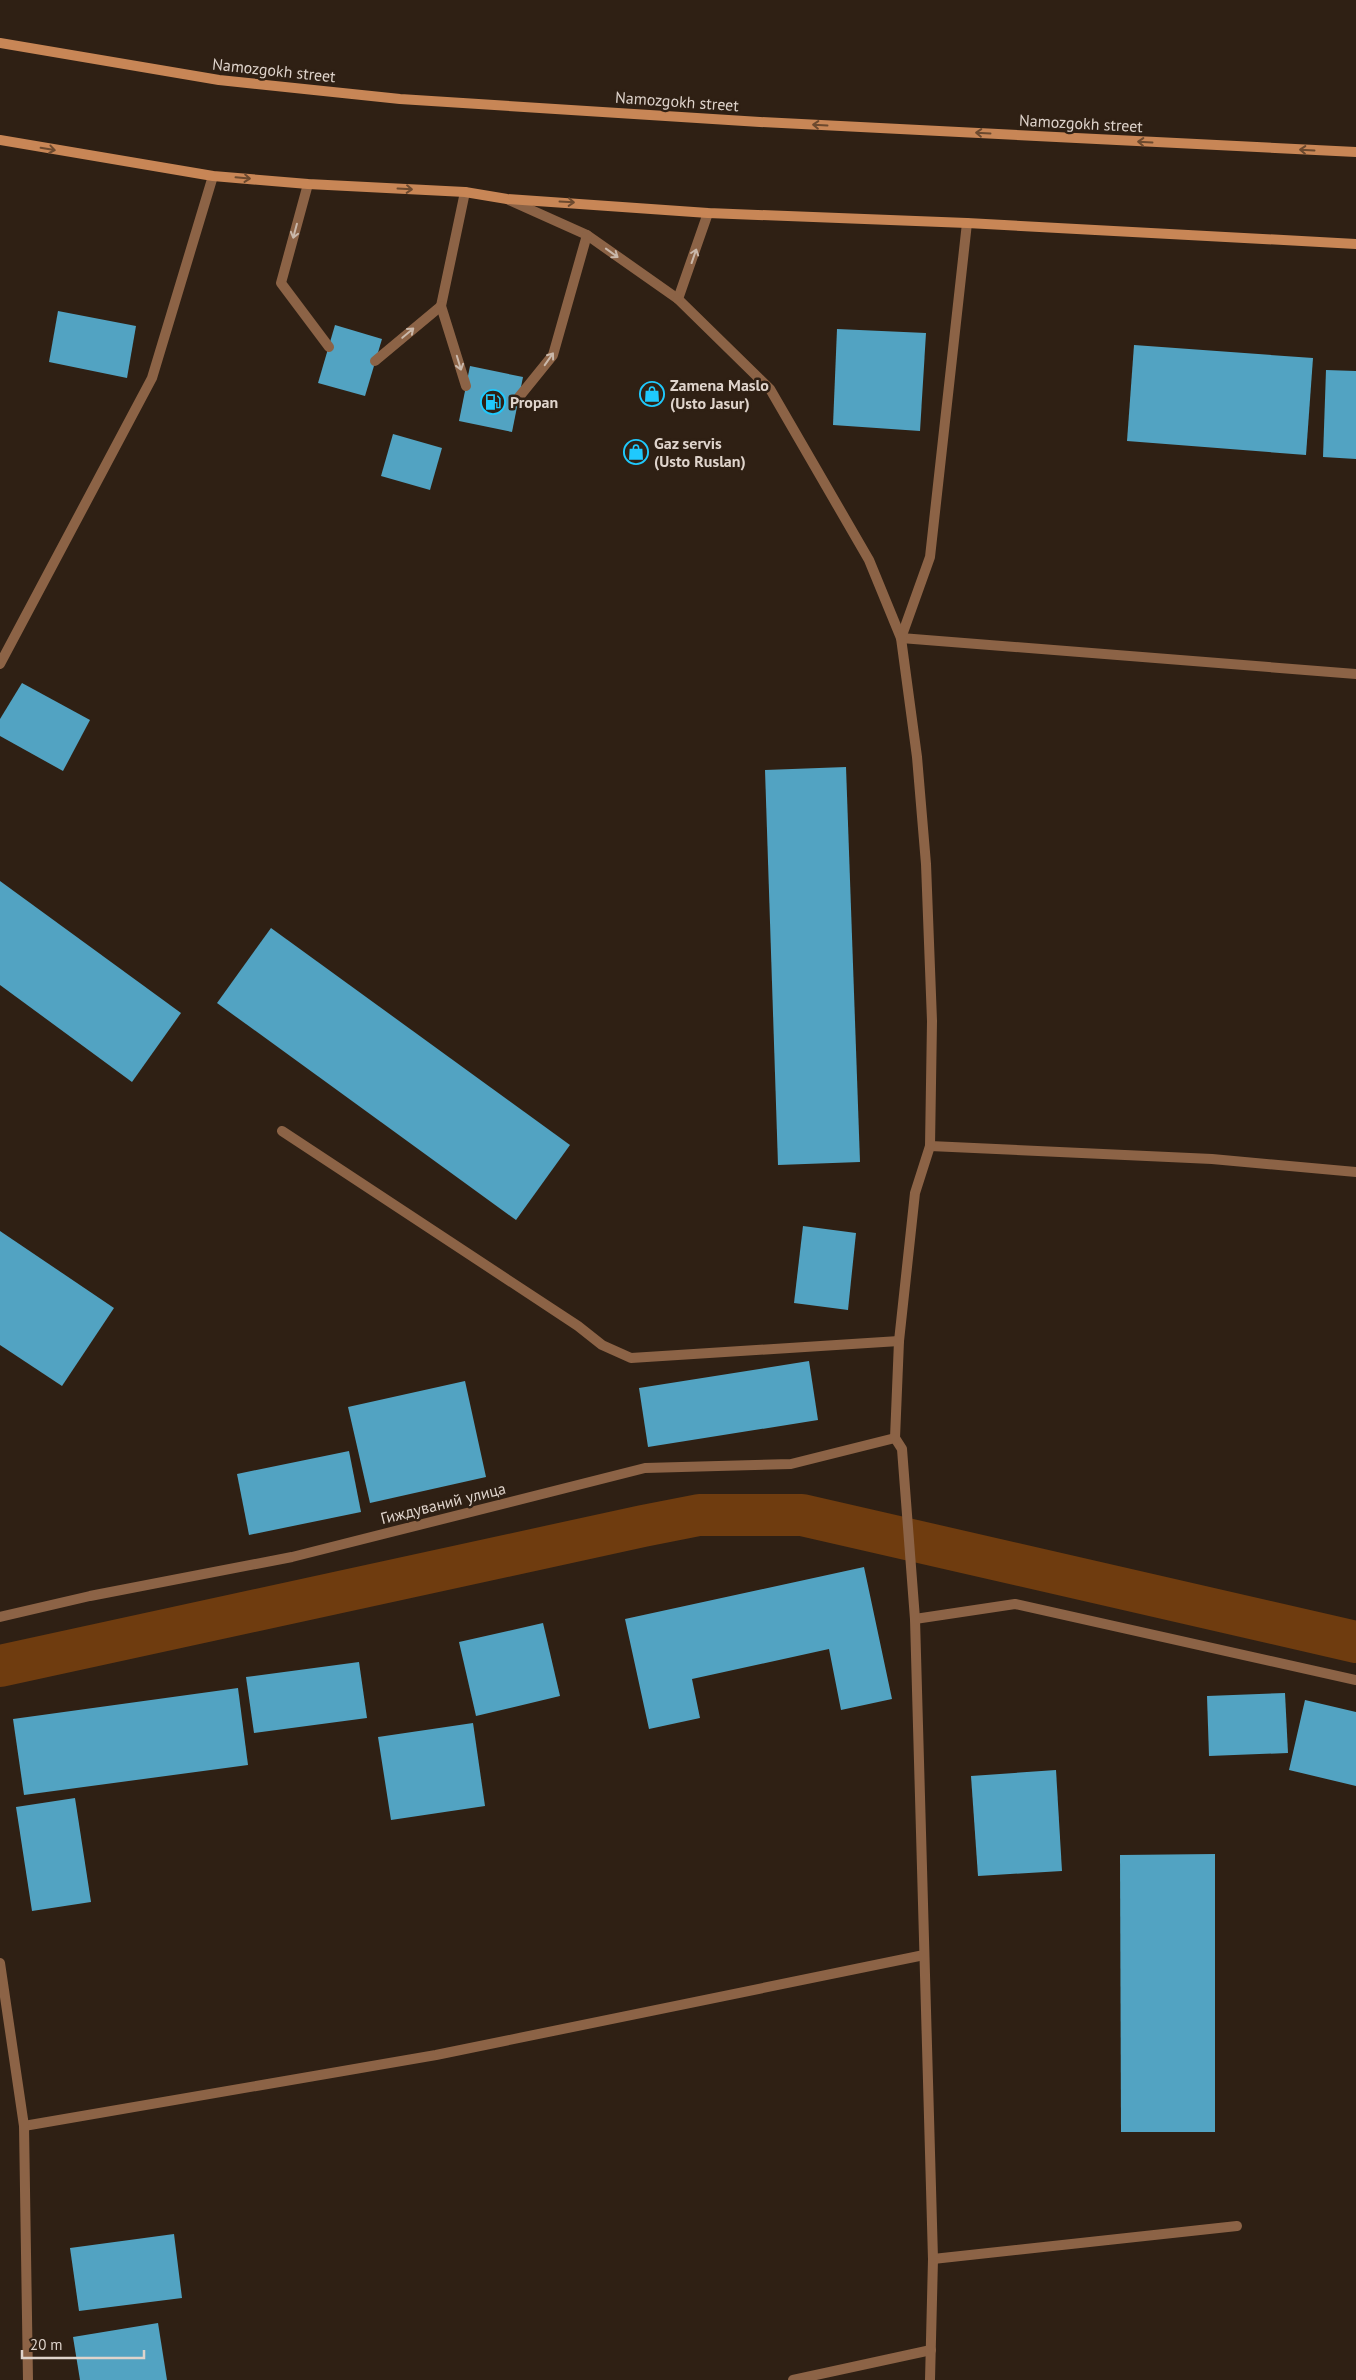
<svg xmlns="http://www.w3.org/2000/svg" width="1356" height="2380" viewBox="0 0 1356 2380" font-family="'PT Sans',sans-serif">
  <rect width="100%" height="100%" fill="#2f2014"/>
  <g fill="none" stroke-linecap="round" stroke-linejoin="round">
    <polyline stroke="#6f3c0f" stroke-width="42" points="0,1666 643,1526 699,1515 802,1515 1356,1642"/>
  </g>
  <g fill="#52a3c2">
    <polygon points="58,311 136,326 127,378 49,362"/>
    <polygon points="335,325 382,339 365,396 318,383"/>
    <polygon points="837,329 926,333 920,431 833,425"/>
    <polygon points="1134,345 1313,358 1306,455 1127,441"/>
    <polygon points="470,366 523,377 512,432 459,421"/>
    <polygon points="1326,370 1356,371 1356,459 1323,457"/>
    <polygon points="393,434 442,448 430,490 381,476"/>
    <polygon points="22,683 90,720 63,771 0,736 0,719"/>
    <polygon points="846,767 860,1162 778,1165 765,770"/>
    <polygon points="0,881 181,1013 132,1082 0,985"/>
    <polygon points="271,928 570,1145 516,1220 217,1003"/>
    <polygon points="803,1226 856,1233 848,1310 794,1303"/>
    <polygon points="0,1231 114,1308 62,1386 0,1345"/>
    <polygon points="809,1361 818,1420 648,1447 639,1388"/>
    <polygon points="465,1381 486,1477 370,1503 348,1407"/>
    <polygon points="349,1451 361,1512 249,1535 237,1474"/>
    <polygon points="864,1567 892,1699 841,1710 829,1649 692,1679 700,1718 649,1729 625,1619"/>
    <polygon points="543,1623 560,1696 476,1716 459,1642"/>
    <polygon points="359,1662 367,1718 254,1733 246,1677"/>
    <polygon points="238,1688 248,1765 24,1795 13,1719"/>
    <polygon points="1285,1693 1288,1753 1209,1756 1207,1696"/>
    <polygon points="1305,1700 1356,1712 1356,1786 1289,1770"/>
    <polygon points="473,1723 485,1806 391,1820 378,1737"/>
    <polygon points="1056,1770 1062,1871 978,1876 971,1776"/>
    <polygon points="75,1798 91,1902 32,1911 16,1807"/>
    <polygon points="1215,1854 1215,2132 1121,2132 1120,1855"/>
    <polygon points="174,2234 182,2298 79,2311 70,2248"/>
    <polygon points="158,2323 167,2380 80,2380 73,2337"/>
  </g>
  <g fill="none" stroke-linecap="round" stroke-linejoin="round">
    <g stroke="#8c6346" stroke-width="10">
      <polyline points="308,184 281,283 329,347"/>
      <polyline points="465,192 441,306 466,386"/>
      <polyline points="509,200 587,235 678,299 770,389 869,560 901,638 1356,674"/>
      <polyline points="678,299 708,213"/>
      <polyline points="375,361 441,306"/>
      <polyline points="519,397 553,355 587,235"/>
      <polyline points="282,1131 578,1326 602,1345 631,1358 899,1341"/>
      <polyline points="930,1146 1212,1159 1356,1172"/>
      <polyline points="915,1619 1015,1604 1356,1680"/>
      <polyline points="24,2126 436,2055 924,1955"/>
      <polyline points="933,2259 1237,2226"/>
      <polyline points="793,2380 931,2350"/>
    </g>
    <g stroke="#8c6346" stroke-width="10">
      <polyline points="0,664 152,378 213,176"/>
      <polyline points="0,1617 90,1596 292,1557 645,1468 791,1464 895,1438"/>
      <polyline points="0,1963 24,2126 28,2380"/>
      <polyline points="930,2380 933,2259 915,1619 902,1449 895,1438 899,1341 915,1193 930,1146 932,1021 926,864 917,757 901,638 930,557 967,223"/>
    </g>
    <g stroke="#c88656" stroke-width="10">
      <polyline points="0,43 219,80 400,99 760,122 1356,152"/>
      <polyline points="0,140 213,176 308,184 465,192 507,199 708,213 967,223 1356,244"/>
    </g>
  </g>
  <defs><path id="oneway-shaft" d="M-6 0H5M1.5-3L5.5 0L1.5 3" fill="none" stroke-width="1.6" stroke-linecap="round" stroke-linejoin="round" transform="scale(1.25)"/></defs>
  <g stroke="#6c492e">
    <use href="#oneway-shaft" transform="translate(820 125) rotate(-177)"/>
    <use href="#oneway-shaft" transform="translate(983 133) rotate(-177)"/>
    <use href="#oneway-shaft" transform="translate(1145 142) rotate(-177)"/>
    <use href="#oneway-shaft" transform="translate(48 149) rotate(9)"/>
    <use href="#oneway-shaft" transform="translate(1307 150) rotate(-177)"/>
    <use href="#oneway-shaft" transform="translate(243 178) rotate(5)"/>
    <use href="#oneway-shaft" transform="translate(405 189) rotate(3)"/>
    <use href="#oneway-shaft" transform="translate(567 202) rotate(3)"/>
  </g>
  <g stroke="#cab8aa">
    <use href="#oneway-shaft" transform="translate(295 231) rotate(105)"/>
    <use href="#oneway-shaft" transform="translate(612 253) rotate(36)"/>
    <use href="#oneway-shaft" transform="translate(694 256) rotate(-71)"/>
    <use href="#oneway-shaft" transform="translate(408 333) rotate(-40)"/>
    <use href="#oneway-shaft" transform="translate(549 359) rotate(-55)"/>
    <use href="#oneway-shaft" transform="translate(459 363) rotate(73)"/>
  </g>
  <defs>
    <symbol id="shop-ring" viewBox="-11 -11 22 22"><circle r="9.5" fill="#2f2014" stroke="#1fc9fd" stroke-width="1.5"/><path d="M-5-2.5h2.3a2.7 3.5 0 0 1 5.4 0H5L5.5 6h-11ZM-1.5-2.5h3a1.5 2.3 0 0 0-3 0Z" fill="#1fc9fd"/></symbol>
    <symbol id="fuel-ring" viewBox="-11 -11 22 22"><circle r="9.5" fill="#2f2014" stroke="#1fc9fd" stroke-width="1.5"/><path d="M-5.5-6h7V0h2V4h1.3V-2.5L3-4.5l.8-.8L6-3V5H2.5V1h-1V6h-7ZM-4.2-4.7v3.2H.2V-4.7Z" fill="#1fc9fd"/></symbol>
  </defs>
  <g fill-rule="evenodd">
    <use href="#shop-ring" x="638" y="380" width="28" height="28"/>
    <use href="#fuel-ring" x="479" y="388" width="28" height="28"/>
    <use href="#shop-ring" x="622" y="438" width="28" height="28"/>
  </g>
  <g text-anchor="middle" stroke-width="5" stroke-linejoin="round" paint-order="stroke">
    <g font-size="16" fill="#dfd4cc" stroke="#2f2014">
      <text transform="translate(274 70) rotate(6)" y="6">Namozgokh street</text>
      <text transform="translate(677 101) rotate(4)" y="6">Namozgokh street</text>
      <text transform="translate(1081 123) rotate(3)" y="6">Namozgokh street</text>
      <text transform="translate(443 1503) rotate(-14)" y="6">Гиждуваний улица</text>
    </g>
    <g font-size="16" font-weight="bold" fill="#dfd4cc" stroke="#2f2014" text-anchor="start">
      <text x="670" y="391">Zamena Maslo<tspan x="670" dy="18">(Usto Jasur)</tspan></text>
      <text x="510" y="408">Propan</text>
      <text x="654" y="449">Gaz servis<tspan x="654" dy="18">(Usto Ruslan)</tspan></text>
    </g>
  </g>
  <path d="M22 2350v8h122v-8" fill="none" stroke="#dfd4cc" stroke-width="2.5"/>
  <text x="30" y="2350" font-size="15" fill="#dfd4cc" stroke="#2f2014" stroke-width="4" paint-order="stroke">20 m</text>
</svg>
